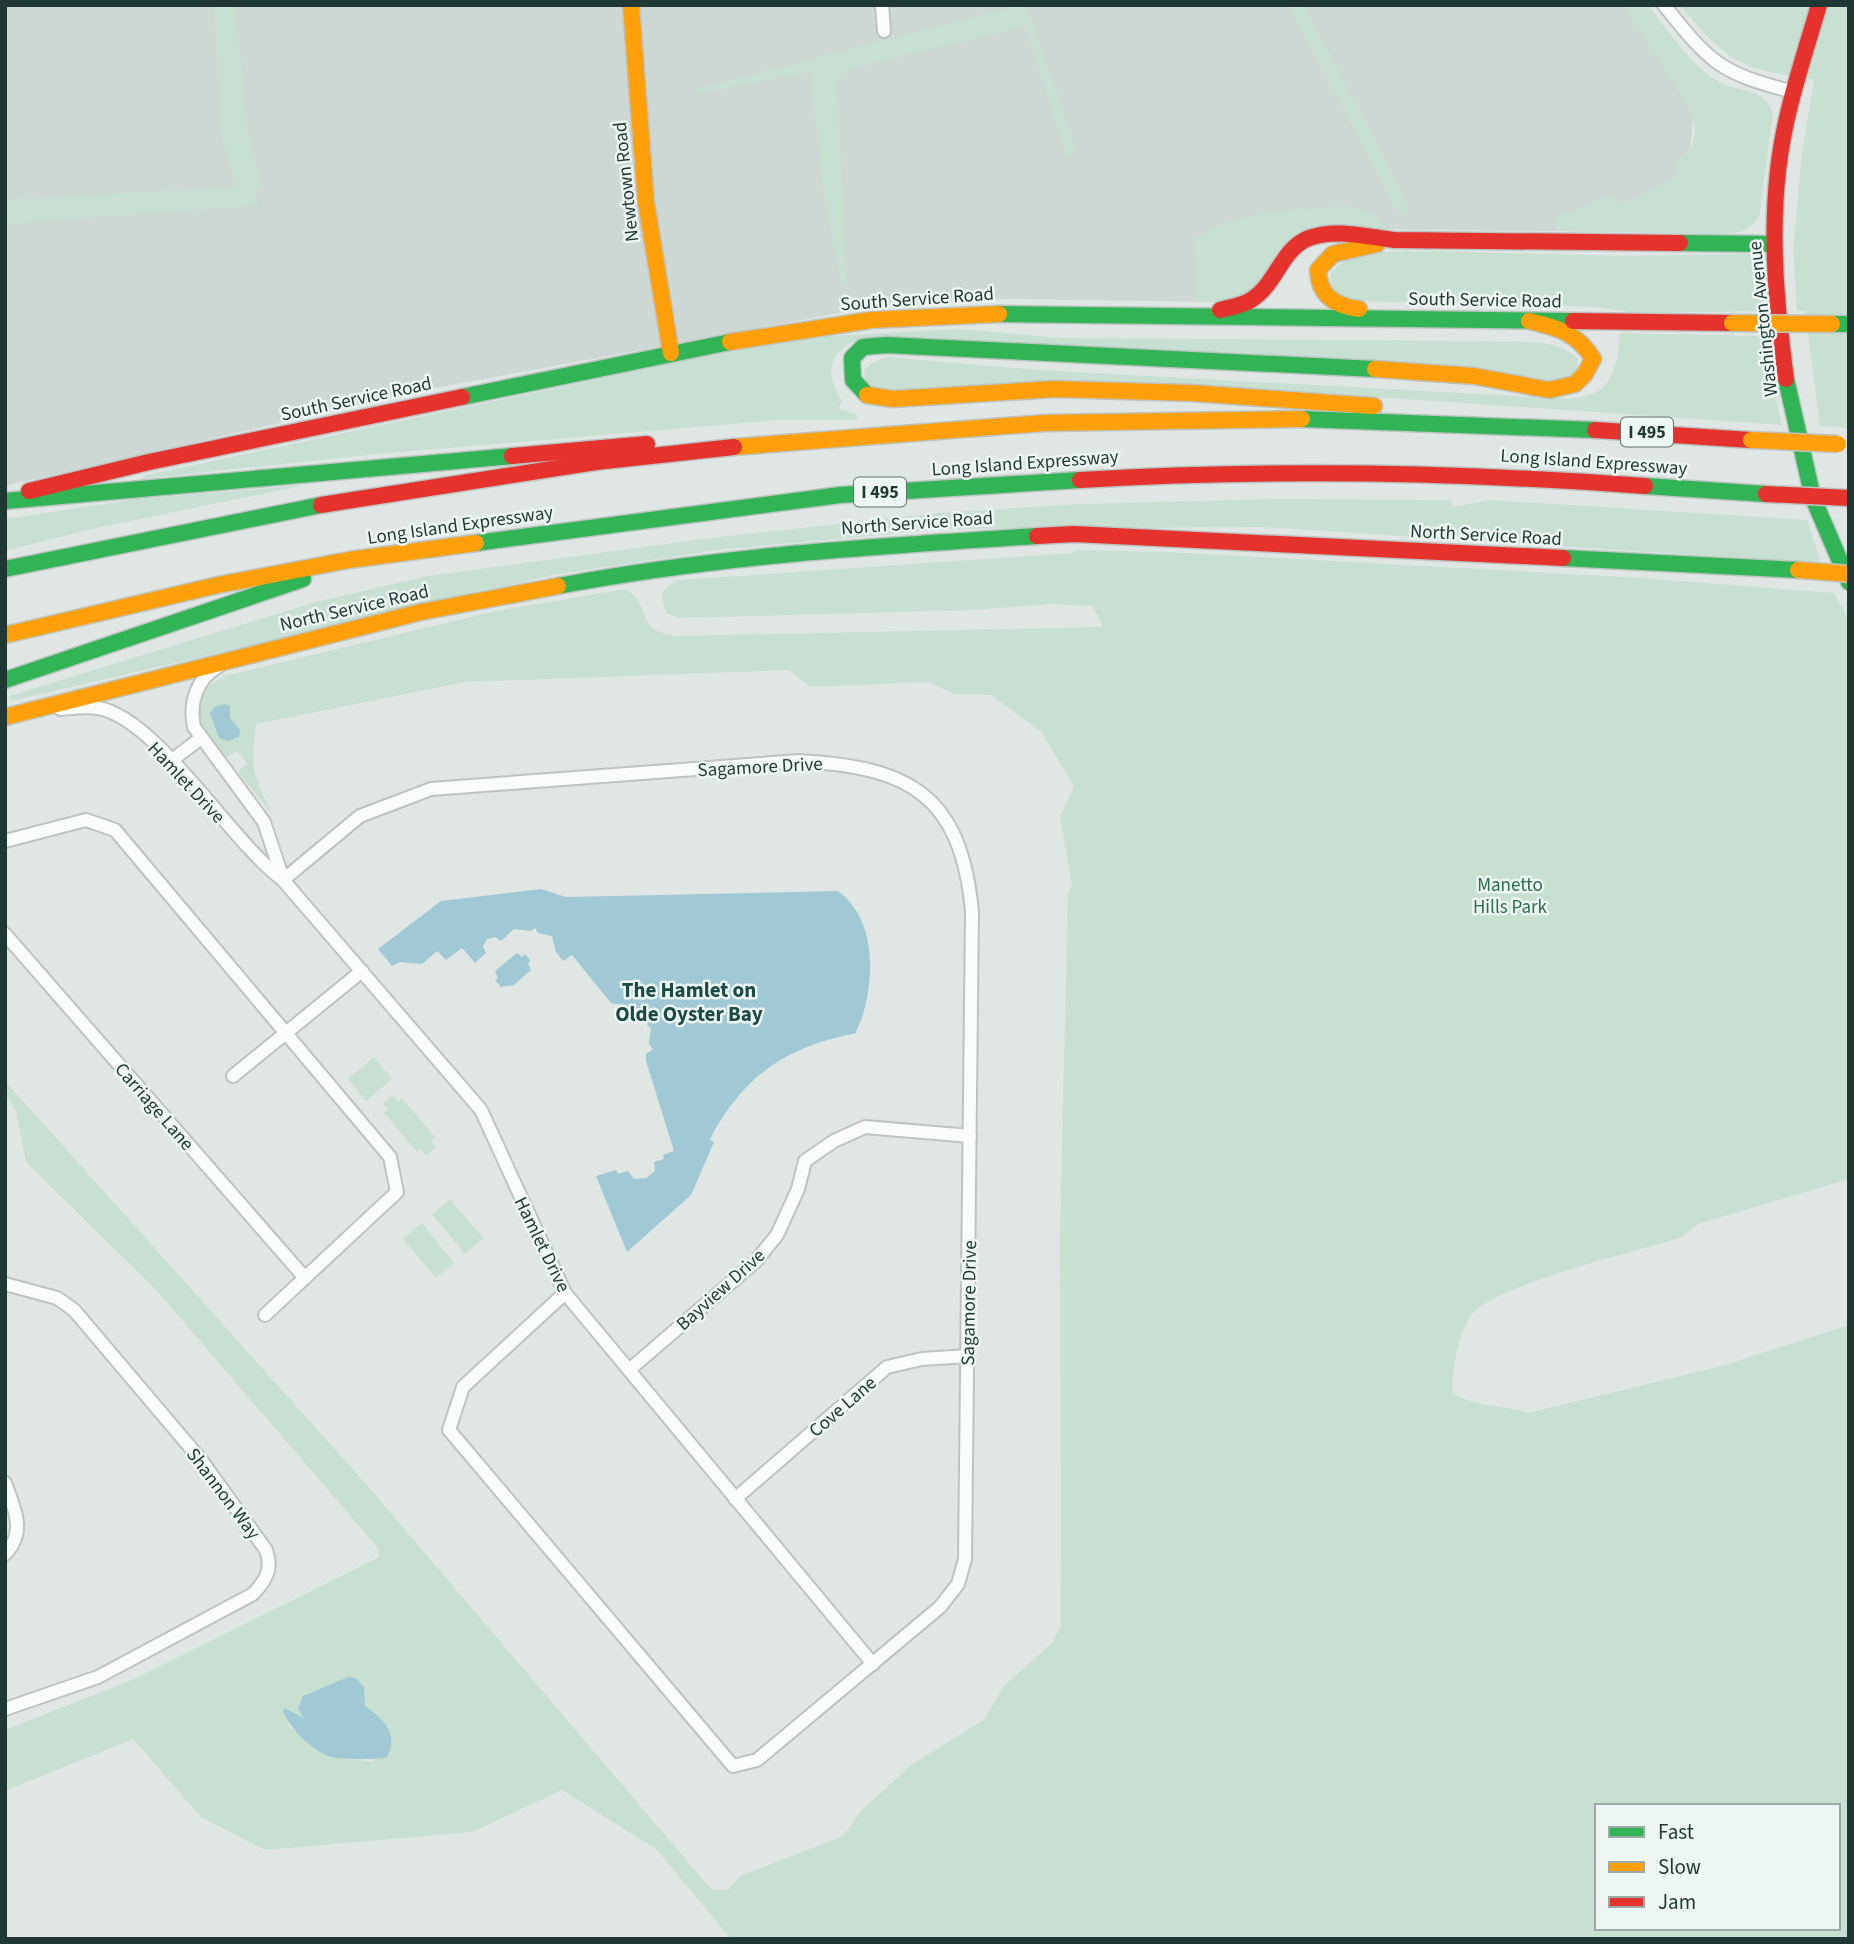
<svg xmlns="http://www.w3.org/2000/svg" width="1854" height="1944" viewBox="0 0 1854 1944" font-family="'Source Sans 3',sans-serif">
  <rect width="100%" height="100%" fill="#e0e6e4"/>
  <polygon fill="#cdd8d4" points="5,5 1647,5 1697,73 1683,233 1385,229 1302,233 1283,246 1266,279 1225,302 1009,299 877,306 409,393 5,486"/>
  <g fill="#c8e0d2" fill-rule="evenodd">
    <polygon points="214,5 235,5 248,132 262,187 256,191 257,205 5,224 5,200 235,187 221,134"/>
    <polygon points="1008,5 1027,5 1077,152 1066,157 1026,26 854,68 841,75 837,83 847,282 842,284 824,196 810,72 697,94 692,90 1008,8"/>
    <polygon points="1288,5 1304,5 1405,197 1408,215 1398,212"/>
    <path d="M1623 5H1648C1668 30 1691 67 1720 82 1743 94 1765 87 1773 114L1759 217C1747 234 1736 233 1716 234L1556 230V217L1613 194 1621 205 1679 175 1674 165C1678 158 1686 154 1690 148 1699 133 1694 118 1687 103Z"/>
    <path d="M1680 5H1849V428L1820 426 1805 311H1797L1793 250 1802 154 1814 80C1794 75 1769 74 1750 66 1722 56 1699 28 1680 5Z"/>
    <path d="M1342 206C1359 208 1379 211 1385 229L1302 233 1283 246 1257 289 1225 302H1195L1194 244V240C1238 209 1291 211 1342 206Z"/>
    <path d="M1436 251 1623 256 1748 254 1756 257 1766 311 1635 313 1597 307 1349 301C1337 294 1331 288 1330 274 1353 245 1403 253 1436 251Z"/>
    <path d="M960 329 1063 338 1488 341C1516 343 1557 337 1578 359V370L1570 381 851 342C826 358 827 377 842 401L838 409 856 414 858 420H778L378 454 141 479 147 475 692 359 811 337Z"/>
    <path d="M1619 333 1768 336 1770 371 1782 425 1157 382 888 394 866 382 864 370 872 363 887 357 1039 370 1570 399C1578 397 1591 396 1598 391 1615 381 1620 351 1619 333Z"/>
    <polygon points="306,485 96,528 5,551 5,519 137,499"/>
    <polygon points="1272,499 1451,500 1453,507 1491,500 1807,520 1821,563 1261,527 946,529 717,550 553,575 11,701 9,696 316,602 428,576 710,538 938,513 1080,504"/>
    <path d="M1075 550 1168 552 1626 577 1834 593 1849 620V1179L1698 1224 1680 1238C1637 1251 1500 1284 1474 1312 1459 1329 1451 1372 1453 1393 1476 1408 1501 1404 1528 1413L1722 1366 1849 1325V1939H731L656 1849 562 1790 472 1832 265 1850 201 1817 133 1739 5 1791V1730L132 1680 379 1557 377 1547 157 1291 26 1162 16 1111 5 1094V1081L366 1484 711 1889 728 1890 740 1876 843 1836 861 1811 911 1765 985 1719 1003 1687 1053 1642 1061 1625 1060 1234 1068 893 1072 885 1060 818 1074 786 1041 732 991 695 954 694 929 682 810 687 789 670 465 682 256 724C250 769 253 775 273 815L238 772 247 763 236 751 227 757C202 728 174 701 225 676L496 611 625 589C654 604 631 629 675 636L1103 627 1093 606 1052 604 971 610 680 618 667 613C659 596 661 587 679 580L1074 553ZM348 1677 364 1687 362 1701 374 1762 329 1757 290 1727 283 1711 305 1718 298 1709 309 1692 318 1691ZM1597 1806H1838V1928H1597Z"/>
    <polygon points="374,1057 392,1079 366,1101 348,1079"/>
    <polygon points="393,1095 398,1101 402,1098 435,1137 431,1141 436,1147 426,1156 421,1149 417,1152 384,1113 388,1109 383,1103"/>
    <polygon points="450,1199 483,1238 465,1254 432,1214"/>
    <polygon points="422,1223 454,1263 436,1278 403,1239"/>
  </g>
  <g fill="#a0c8d5">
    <polygon points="226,704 230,706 230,718 240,730 239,737 227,741 219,738 210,713 214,707"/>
    <path d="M541 889 566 897 838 891C876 919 875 976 862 1018 860 1024 857 1027 856 1033 788 1047 748 1072 713 1133L710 1140 714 1142 691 1195 627 1252 596 1176 616 1170 618 1174 628 1171 634 1179 646 1178 655 1171 654 1162 664 1159 663 1155 674 1151 646 1061V1054L653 1049 649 1044 651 1029 632 1007 611 1003 572 955 563 961 556 952 552 936 538 933 535 928 531 931 514 929 501 941 495 937 487 939 483 946 486 953 475 963 462 948 446 960 437 951 422 964 400 962 392 966 378 949 441 901Z"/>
    <polygon points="517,953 522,957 525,954 531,961 528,963 531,970 514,985 501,987 495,980 498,978 495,971"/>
    <path d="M348 1677 356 1678 364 1687 365 1706C384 1719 399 1734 387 1757 378 1760 337 1760 328 1756 310 1748 290 1729 283 1711L284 1708 304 1718 298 1709 303 1696Z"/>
  </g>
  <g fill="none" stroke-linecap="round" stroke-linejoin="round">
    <defs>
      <g id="street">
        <polyline points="882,5 884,31"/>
        <path d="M1664 5C1711 64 1720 73 1794 92"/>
        <path d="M219 666C196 679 189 703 194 727L264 822 283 879"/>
        <path d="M60 709C72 708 86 706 98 708 157 718 230 841 283 880L481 1110 565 1293 873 1664"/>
        <polyline points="172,760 201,738"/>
        <polyline points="5,841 86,820 115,830 390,1157 397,1192 265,1315"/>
        <path d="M283 880 360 816 431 789 799 761C909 767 961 794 972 912L965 1559 958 1584 940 1607 757 1760 733 1766 449 1430 463 1387 565 1293"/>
        <polyline points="5,934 305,1278"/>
        <polyline points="233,1076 362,971"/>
        <path d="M5 1284 57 1298 74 1310 201 1460 266 1550C273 1569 266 1580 253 1594L98 1677 5 1709"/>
        <polyline points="629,1370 756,1261 777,1235 798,1189 805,1161 834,1141 865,1127 970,1136"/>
        <path d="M5 1483C14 1508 27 1532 5 1554"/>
        <polyline points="735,1499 887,1367 922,1359 968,1356"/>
      </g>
      <g id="fast">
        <polyline points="1680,243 1774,244"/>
        <polyline points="999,314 1573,321"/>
        <polyline points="1832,324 1849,324"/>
        <polyline points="1786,379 1813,498 1849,582"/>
        <polyline points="867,395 853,380 852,358 863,347 886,345 1375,369"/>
        <polyline points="462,397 730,342"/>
        <polyline points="1302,419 1595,430"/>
        <polyline points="1645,486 1766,494"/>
        <polyline points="5,501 512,456"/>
        <polyline points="476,543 840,495 1080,480"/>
        <polyline points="1563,558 1798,570"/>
        <polyline points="5,569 321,505"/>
        <path d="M558 586C716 556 876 546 1037 536"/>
        <polyline points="5,680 303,579"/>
      </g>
      <g id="slow">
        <polyline points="631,5 646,202 671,353"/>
        <path d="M1359 309C1335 306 1319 296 1318 270L1333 254 1377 244"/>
        <polyline points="730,342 871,320 999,314"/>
        <path d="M1375 369 1474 376 1549 390 1575 384 1585 374 1593 359C1578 333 1556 327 1529 321"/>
        <polyline points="867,395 893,399 1054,389 1192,393 1374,406"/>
        <polyline points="734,447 1045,423 1302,419"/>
        <polyline points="5,635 218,585 349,560 476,543"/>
        <polyline points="5,717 421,612 558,586"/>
      </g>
      <g id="jam">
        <path d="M1220 310C1230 307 1242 306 1251 300 1276 285 1281 249 1309 238 1336 228 1368 237 1395 240L1680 243"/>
        <polyline points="1573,321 1732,323"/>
        <path d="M1786 379C1777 310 1770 241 1778 171 1784 114 1803 60 1819 5"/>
        <polyline points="1595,430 1751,440"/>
        <polyline points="512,456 647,444"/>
        <path d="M1080 480C1269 469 1456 472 1645 486"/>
        <polyline points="29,491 149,462 462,397"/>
        <polyline points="321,505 596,462 734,447"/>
        <polyline points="1037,536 1074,534 1563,558"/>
      </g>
    </defs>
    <use href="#street" stroke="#bdc3c1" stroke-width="16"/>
    <use href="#fast" stroke="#bcc4c2" stroke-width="19"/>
    <use href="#slow" stroke="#bcc4c2" stroke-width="19"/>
    <use href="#jam" stroke="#bcc4c2" stroke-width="19"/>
    <use href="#street" stroke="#fafbfb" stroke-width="12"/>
    <use href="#fast" stroke="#30b455" stroke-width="16"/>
    <use href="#slow" stroke="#ff9f0a" stroke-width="16"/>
    <use href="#jam" stroke="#e5322d" stroke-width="16"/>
    <defs>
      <g id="slow-bridge">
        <polyline points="1732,323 1832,324"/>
        <polyline points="1751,440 1838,444"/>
        <polyline points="1798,570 1849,574"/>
      </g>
      <polyline id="jam-bridge" points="1766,494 1849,498"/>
    </defs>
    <use href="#slow-bridge" stroke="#bcc4c2" stroke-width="19" stroke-linecap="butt"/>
    <use href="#jam-bridge" stroke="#bcc4c2" stroke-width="19" stroke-linecap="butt"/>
    <use href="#slow-bridge" stroke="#ff9f0a" stroke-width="16"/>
    <use href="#jam-bridge" stroke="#e5322d" stroke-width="16"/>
  </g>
  <g text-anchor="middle" stroke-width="5" stroke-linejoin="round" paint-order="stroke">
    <g fill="#edf6f2" stroke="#5d716d" stroke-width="2">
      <rect x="1621" y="417.5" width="52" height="29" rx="5"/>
      <rect x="854" y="477.5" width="52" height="29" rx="5"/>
    </g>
    <g font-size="18" font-weight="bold" fill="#1f3834">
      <text x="1647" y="438">I 495</text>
      <text x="880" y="498">I 495</text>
    </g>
    <g font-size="19" fill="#1f3834" stroke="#edf6f2">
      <text transform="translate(625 182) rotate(-96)" y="7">Newtown Road</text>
      <text transform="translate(917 298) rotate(-4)" y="7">South Service Road</text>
      <text transform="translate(1485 299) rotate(1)" y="7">South Service Road</text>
      <text transform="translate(1762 319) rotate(-96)" y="7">Washington Avenue</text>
      <text transform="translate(356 398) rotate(-12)" y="7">South Service Road</text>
      <text transform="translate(1594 461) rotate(4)" y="7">Long Island Expressway</text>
      <text transform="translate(1025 462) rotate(-4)" y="7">Long Island Expressway</text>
      <text transform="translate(917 522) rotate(-4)" y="7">North Service Road</text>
      <text transform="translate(460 524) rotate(-8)" y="7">Long Island Expressway</text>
      <text transform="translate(1486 534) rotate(3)" y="7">North Service Road</text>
      <text transform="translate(354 607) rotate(-13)" y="7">North Service Road</text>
      <text transform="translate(760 766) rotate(-3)" y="7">Sagamore Drive</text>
      <text transform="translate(187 782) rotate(47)" y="7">Hamlet Drive</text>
      <text transform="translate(155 1106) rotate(49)" y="7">Carriage Lane</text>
      <text transform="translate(543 1244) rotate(64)" y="7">Hamlet Drive</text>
      <text transform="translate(720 1289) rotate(-42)" y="7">Bayview Drive</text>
      <text transform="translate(968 1303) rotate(-89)" y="7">Sagamore Drive</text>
      <text transform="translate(842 1406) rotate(-41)" y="7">Cove Lane</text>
      <text transform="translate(224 1493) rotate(53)" y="7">Shannon Way</text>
    </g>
    <g font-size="19" fill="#2a6e4c" stroke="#edf6f2">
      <text x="1510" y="891">Manetto<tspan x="1510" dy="22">Hills Park</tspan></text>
    </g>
    <g font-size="21" font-weight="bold" fill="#1b4944" stroke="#edf6f2">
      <text x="689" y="997">The Hamlet on<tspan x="689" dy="24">Olde Oyster Bay</tspan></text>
    </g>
  </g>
  <rect width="1854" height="1944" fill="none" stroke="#1f3834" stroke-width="14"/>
  <rect x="1595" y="1804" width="245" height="126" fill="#edf6f2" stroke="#9baaa6" stroke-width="2"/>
  <rect x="1609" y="1827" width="35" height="10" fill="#30b455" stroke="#9baaa6" stroke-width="2"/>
  <text x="1658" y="1839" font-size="21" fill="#1f3834">Fast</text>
  <rect x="1609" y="1862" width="35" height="10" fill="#ff9f0a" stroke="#9baaa6" stroke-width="2"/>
  <text x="1658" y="1874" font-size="21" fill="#1f3834">Slow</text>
  <rect x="1609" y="1897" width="35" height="10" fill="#e5322d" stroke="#9baaa6" stroke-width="2"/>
  <text x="1658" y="1909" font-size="21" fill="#1f3834">Jam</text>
</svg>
